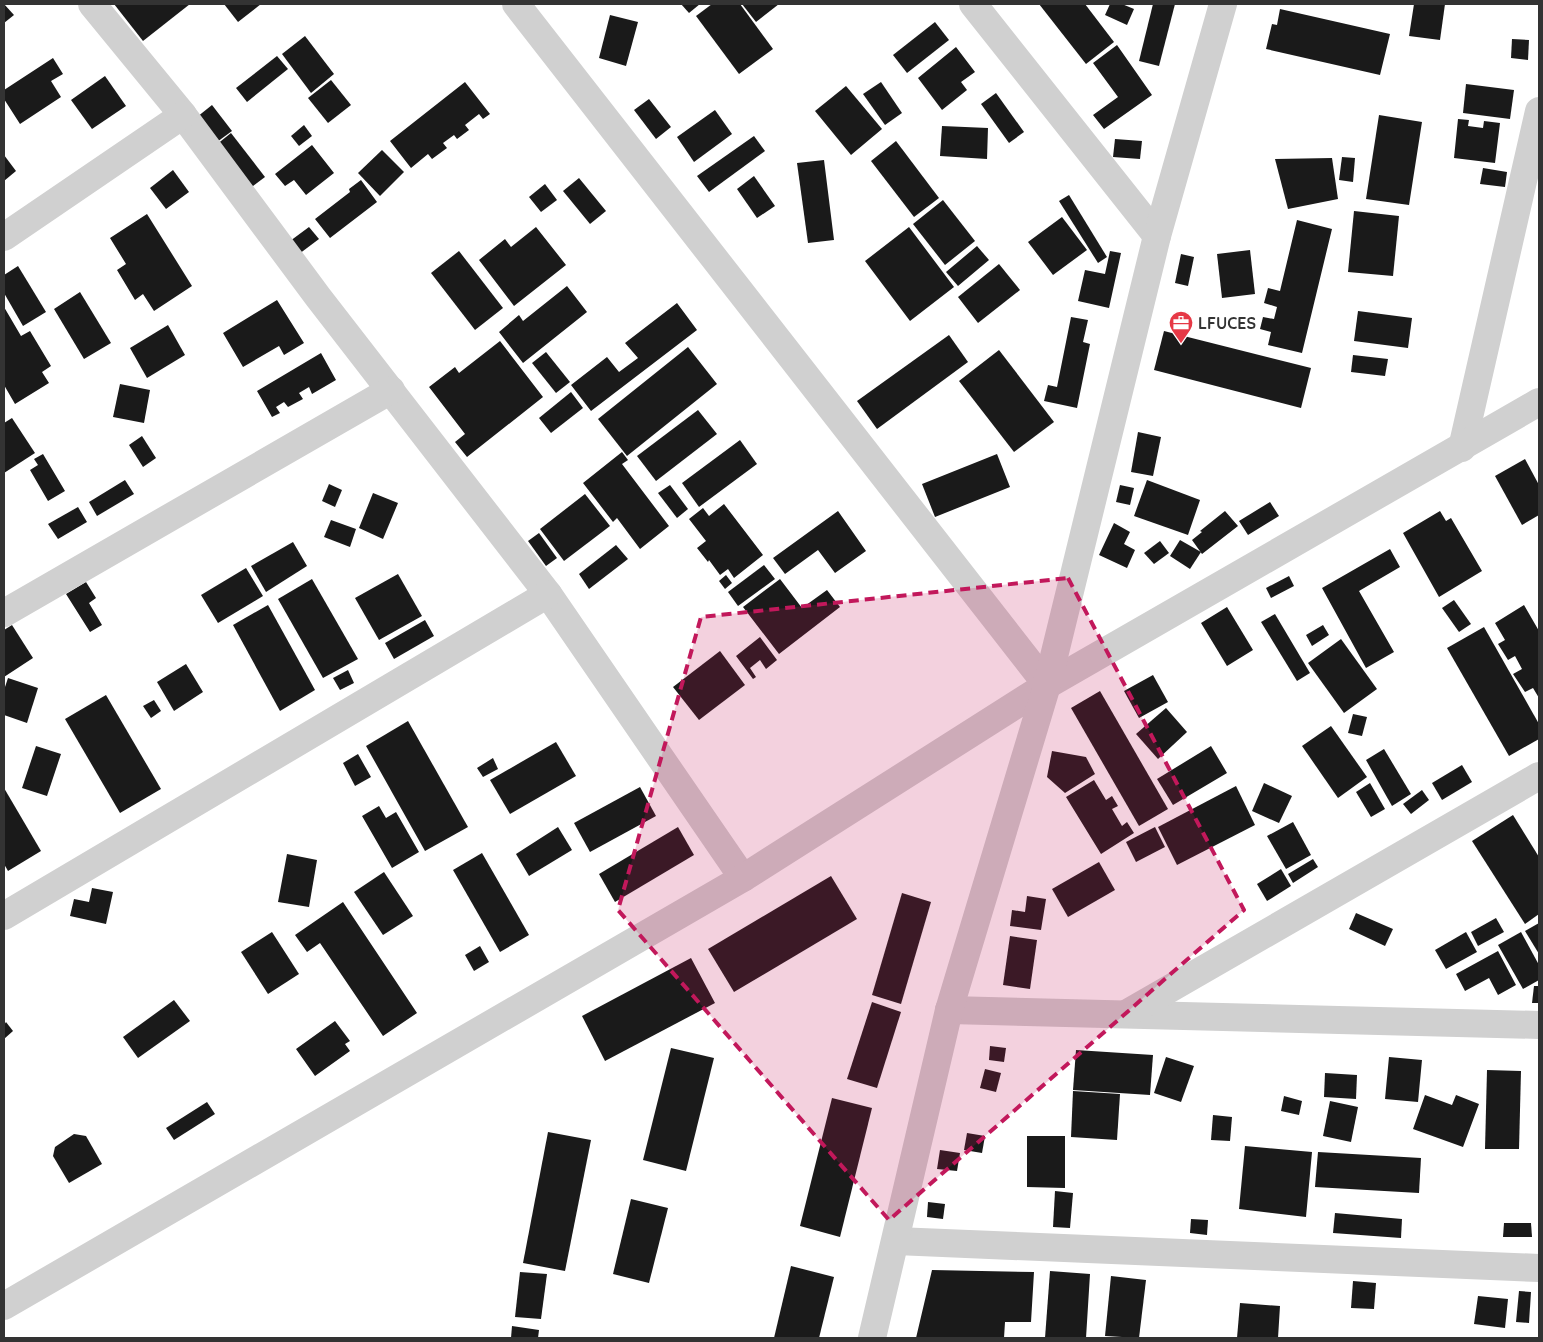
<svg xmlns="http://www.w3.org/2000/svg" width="1543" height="1342" viewBox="0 0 1543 1342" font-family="Quicksand,sans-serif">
  <rect width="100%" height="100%" fill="#fff"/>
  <g fill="#1a1a1a">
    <polygon points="4,4 14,15 4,23"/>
    <polygon points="114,4 190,4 143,41"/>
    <polygon points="224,4 261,4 238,22"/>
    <polygon points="681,4 700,4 689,13"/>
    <polygon points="712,4 740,4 773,49 739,74 696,16"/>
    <polygon points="742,4 779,4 756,22"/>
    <polygon points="1039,4 1085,4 1114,42 1086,64"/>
    <polygon points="1110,4 1122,4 1134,9 1127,25 1105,15"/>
    <polygon points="1153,4 1175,4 1159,66 1139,61"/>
    <polygon points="1414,4 1445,4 1440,40 1409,36"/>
    <polygon points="1280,9 1390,34 1380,75 1266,49 1272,24 1277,25"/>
    <polygon points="610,15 638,22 626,66 599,58"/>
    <polygon points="935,22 949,40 907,73 893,55"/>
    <polygon points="305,36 334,74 311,93 282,54"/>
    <polygon points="1512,39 1529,40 1528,60 1511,58"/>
    <polygon points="1117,45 1152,95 1104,129 1093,115 1118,97 1093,63"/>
    <polygon points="956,47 975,72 961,82 967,90 942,110 918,78"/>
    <polygon points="277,56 288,69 247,102 236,88"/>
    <polygon points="53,58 63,74 51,81 61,97 20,124 4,99 4,90"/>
    <polygon points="105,76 126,106 92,129 71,100"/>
    <polygon points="331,80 351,105 328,123 308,98"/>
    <polygon points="465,82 490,114 483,119 479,114 465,125 469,130 457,139 454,135 443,143 447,148 432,159 428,154 411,168 390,141"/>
    <polygon points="881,82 902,113 885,125 863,94"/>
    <polygon points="1466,84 1514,90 1510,119 1463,113"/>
    <polygon points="846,86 882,129 851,155 815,111"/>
    <polygon points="996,93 1024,132 1009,143 981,104"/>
    <polygon points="649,99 671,127 656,139 634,110"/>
    <polygon points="212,105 232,131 217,142 197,117"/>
    <polygon points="715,110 732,134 694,162 677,137"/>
    <polygon points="1379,115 1422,122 1409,205 1366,199"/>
    <polygon points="1458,119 1469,120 1468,126 1483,128 1484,121 1500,123 1495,163 1454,158"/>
    <polygon points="304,125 312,136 299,146 291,136"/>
    <polygon points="942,126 988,128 987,159 940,156"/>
    <polygon points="231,133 265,177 249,189 216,145"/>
    <polygon points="754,136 765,151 709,192 697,176"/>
    <polygon points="1115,139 1142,141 1140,159 1113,157"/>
    <polygon points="896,141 939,198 914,217 871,161"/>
    <polygon points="312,145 334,173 306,195 294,180 285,186 275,174"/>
    <polygon points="382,150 404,172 380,196 358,173"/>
    <polygon points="4,155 16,171 4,181"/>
    <polygon points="1342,157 1355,158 1353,182 1339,180"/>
    <polygon points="1332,158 1338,199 1288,209 1275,159"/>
    <polygon points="824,160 834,240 808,243 797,163"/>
    <polygon points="1483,168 1507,172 1505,187 1480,184"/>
    <polygon points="173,170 189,192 166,209 150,188"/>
    <polygon points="754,176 775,206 757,218 737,189"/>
    <polygon points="579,178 606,211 590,224 563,191"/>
    <polygon points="361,180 377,202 330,238 315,219 350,192 349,189"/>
    <polygon points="545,184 557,200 541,212 529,197"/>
    <polygon points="1069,195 1107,257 1098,263 1059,201"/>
    <polygon points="943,200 975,241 945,265 913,224"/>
    <polygon points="1354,211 1399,216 1393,276 1348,272"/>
    <polygon points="147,214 192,286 154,311 143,294 135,300 117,270 126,264 110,238"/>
    <polygon points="1062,217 1087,250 1053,275 1028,242"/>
    <polygon points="1297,220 1332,229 1302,353 1268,345 1271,332 1260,329 1263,317 1274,319 1277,307 1264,303 1268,288 1280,291"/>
    <polygon points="309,227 319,239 295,257 286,244"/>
    <polygon points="536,227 566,265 514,306 479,260 505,239 511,247"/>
    <polygon points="909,227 954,287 910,321 865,261"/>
    <polygon points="977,246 989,260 958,286 946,272"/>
    <polygon points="1250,250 1255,294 1222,298 1217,254"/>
    <polygon points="459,251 503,308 475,330 431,273"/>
    <polygon points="1110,251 1121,253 1109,308 1078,301 1085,270 1105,274"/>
    <polygon points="1181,254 1194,257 1188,286 1175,283"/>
    <polygon points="999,264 1020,290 978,323 958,297"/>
    <polygon points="18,266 46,312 23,326 4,293 4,275"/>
    <polygon points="567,286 587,312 523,363 499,332 519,315 523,321"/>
    <polygon points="80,292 111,343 84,359 54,309"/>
    <polygon points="277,300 304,343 284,355 279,346 243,367 223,333"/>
    <polygon points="677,303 697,330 591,411 571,385 607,357 619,372 638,358 625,343"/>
    <polygon points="4,307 21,336 30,331 51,366 42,372 49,383 15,404 4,385"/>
    <polygon points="1358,311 1412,318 1408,348 1354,341"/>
    <polygon points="1071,317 1088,320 1083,342 1090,344 1077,408 1044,401 1048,385 1057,387"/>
    <polygon points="168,325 185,355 147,378 130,348"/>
    <polygon points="1164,331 1311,368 1301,408 1154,370"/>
    <polygon points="949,335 968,362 877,429 857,401"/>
    <polygon points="500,341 543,397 467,457 455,442 465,434 429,387 455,367 459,373"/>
    <polygon points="688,347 717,384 627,456 598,419"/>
    <polygon points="999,350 1054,422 1014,452 959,381"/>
    <polygon points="546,352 570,382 556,393 532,363"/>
    <polygon points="321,353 336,380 312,394 309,387 299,393 303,399 288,407 284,402 276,407 280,413 272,417 257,391"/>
    <polygon points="1353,355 1388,359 1385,376 1351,372"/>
    <polygon points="120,384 150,390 144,423 113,417"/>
    <polygon points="571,392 583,408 551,433 539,418"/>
    <polygon points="698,410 717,434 656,481 637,456"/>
    <polygon points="12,418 35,453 4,473 4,423"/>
    <polygon points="1138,432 1161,437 1153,476 1131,472"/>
    <polygon points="142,436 156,458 143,467 129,445"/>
    <polygon points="740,440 757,464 699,507 682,483"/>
    <polygon points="622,452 628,460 622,464 669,526 640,549 617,518 613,522 583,483"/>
    <polygon points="43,454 65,491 48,501 30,470 38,465 34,459"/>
    <polygon points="997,454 1010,487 935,517 922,484"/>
    <polygon points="1525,459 1539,485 1539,515 1522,525 1495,476"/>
    <polygon points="125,480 134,494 97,516 89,502"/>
    <polygon points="1147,480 1200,500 1188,535 1134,516"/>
    <polygon points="329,484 342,490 335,507 322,501"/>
    <polygon points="670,485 688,509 677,518 658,493"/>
    <polygon points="1120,485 1134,488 1130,505 1116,502"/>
    <polygon points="373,493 398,503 383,539 359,528"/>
    <polygon points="585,494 610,526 564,561 540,529"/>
    <polygon points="1270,502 1279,516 1248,535 1239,521"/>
    <polygon points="724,504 763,555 734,578 728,569 720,575 709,560 708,562 697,548 706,541 689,519 703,508 709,516"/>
    <polygon points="78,507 87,522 58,539 48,524"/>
    <polygon points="838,511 866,551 835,573 818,550 785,574 773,558"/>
    <polygon points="1225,511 1238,526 1202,554 1192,540 1202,532 1200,531"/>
    <polygon points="1440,511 1446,521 1451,518 1482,571 1439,597 1403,533"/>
    <polygon points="331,520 356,529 350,547 324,537"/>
    <polygon points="1114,523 1130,532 1124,544 1135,550 1127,568 1099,555"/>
    <polygon points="539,533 557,558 546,566 528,541"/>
    <polygon points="1180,540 1201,552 1190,569 1170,556"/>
    <polygon points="1160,541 1169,553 1154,564 1144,553"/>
    <polygon points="293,542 307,566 266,592 251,566"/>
    <polygon points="616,545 628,559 589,589 579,574"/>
    <polygon points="1390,549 1400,567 1359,591 1394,652 1366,668 1322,588"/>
    <polygon points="764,565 775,579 738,606 728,592"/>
    <polygon points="246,568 263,596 218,623 201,595"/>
    <polygon points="398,574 422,616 379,640 355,598"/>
    <polygon points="726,575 732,583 725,589 719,581"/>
    <polygon points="1289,576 1294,586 1271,598 1266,588"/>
    <polygon points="312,579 358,659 323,678 278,599"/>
    <polygon points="780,579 802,608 827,590 840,607 779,654 743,607"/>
    <polygon points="86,582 96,598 89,603 102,625 90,632 66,594"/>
    <polygon points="1454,600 1471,624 1459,632 1442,608"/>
    <polygon points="268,605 315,690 280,711 233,625"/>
    <polygon points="1524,605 1539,631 1539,698 1533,688 1525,692 1513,674 1522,669 1515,656 1508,660 1498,644 1505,640 1495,623"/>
    <polygon points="1227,607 1253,650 1227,666 1201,623"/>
    <polygon points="1275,614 1310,673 1297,681 1261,622"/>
    <polygon points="425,620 434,636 394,659 385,643"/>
    <polygon points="12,625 33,658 4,677 4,630"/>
    <polygon points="1323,625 1329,635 1312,646 1306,635"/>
    <polygon points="1484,627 1539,724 1539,739 1509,756 1447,648"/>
    <polygon points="760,637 777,660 766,669 760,660 750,668 756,677 753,679 736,656"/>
    <polygon points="1341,639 1377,689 1344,713 1308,663"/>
    <polygon points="720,651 745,685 699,720 673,687"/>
    <polygon points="186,664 203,692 174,711 157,682"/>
    <polygon points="348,670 354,683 340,690 333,678"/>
    <polygon points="1153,675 1168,702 1139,718 1124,691"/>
    <polygon points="8,678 38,688 27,723 4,715 4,690"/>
    <polygon points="1100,691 1168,809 1139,826 1071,708"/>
    <polygon points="106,695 161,789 120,813 65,719"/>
    <polygon points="154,700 161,711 151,718 143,706"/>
    <polygon points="1166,708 1187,732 1158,759 1136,734"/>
    <polygon points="1353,714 1367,717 1362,736 1348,733"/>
    <polygon points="408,721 468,827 425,851 366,746"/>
    <polygon points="1331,726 1367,777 1338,798 1302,746"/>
    <polygon points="556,742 576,776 510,814 490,780"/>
    <polygon points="36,746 61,754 47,796 22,788"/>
    <polygon points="1211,746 1227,773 1173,805 1157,779"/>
    <polygon points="1384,749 1411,794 1392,806 1366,760"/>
    <polygon points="1052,751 1086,757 1095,774 1065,793 1047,777"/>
    <polygon points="358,754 371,777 355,786 343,763"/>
    <polygon points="493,758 498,769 483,777 477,768"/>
    <polygon points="1462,765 1472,782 1442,800 1432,783"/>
    <polygon points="1094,780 1106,800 1112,796 1118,806 1112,809 1122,826 1127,822 1134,833 1101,854 1066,797"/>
    <polygon points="1264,783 1292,796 1279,823 1252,811"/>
    <polygon points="1370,783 1385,809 1371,817 1356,792"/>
    <polygon points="1236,786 1255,825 1177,865 1158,827"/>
    <polygon points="640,787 656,816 590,852 574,823"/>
    <polygon points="4,788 41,851 8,871 4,864"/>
    <polygon points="1422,790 1429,800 1411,814 1403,804"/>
    <polygon points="379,806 386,818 396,812 419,852 392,868 362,816"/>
    <polygon points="1513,815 1539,857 1539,914 1525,924 1472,841"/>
    <polygon points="1293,822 1311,855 1286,869 1267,836"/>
    <polygon points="558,827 572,850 529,876 516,854"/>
    <polygon points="678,827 694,855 615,902 599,874"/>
    <polygon points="1155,827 1165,847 1136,862 1126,842"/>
    <polygon points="482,853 529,935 500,952 453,870"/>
    <polygon points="287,854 317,860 309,907 278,902"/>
    <polygon points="1313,859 1318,867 1293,883 1288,874"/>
    <polygon points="1099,862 1115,890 1068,917 1052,889"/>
    <polygon points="1281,869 1291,886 1267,901 1257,884"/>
    <polygon points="384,872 413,916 383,935 354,892"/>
    <polygon points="831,876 857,919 734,992 708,949"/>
    <polygon points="92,888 113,892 106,924 70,916 74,899 89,902"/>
    <polygon points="902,893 931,902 901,1004 872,995"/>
    <polygon points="1027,896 1046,899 1041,930 1010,926 1012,910 1025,912"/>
    <polygon points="343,902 417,1013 383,1036 320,943 307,952 295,935"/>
    <polygon points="1356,913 1393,929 1385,946 1349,929"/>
    <polygon points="1496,918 1504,932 1478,946 1471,932"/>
    <polygon points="1539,923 1539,954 1525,931"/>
    <polygon points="272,932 299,974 268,994 241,952"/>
    <polygon points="1466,932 1477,952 1446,969 1435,950"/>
    <polygon points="1521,932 1539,965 1539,980 1523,989 1498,945"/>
    <polygon points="1010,936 1037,940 1030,989 1003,985"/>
    <polygon points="480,946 489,962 474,971 465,955"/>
    <polygon points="1498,951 1516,985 1498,995 1489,978 1465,991 1456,974"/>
    <polygon points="691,958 715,1003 605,1061 582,1016"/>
    <polygon points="1534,986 1539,986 1539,1003 1532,1003"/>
    <polygon points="174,1000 190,1021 138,1058 123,1037"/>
    <polygon points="872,1002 901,1012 877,1088 847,1079"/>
    <polygon points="335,1021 350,1041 345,1044 350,1051 315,1076 296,1049"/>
    <polygon points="6,1022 13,1031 4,1039 4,1025"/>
    <polygon points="990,1046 1006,1048 1004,1062 989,1060"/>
    <polygon points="671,1048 714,1058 686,1171 643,1160"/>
    <polygon points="1076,1050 1153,1055 1150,1095 1073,1090"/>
    <polygon points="1166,1057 1194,1066 1181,1102 1154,1093"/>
    <polygon points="1389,1057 1422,1060 1418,1102 1385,1099"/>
    <polygon points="985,1069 1001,1073 996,1092 980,1088"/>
    <polygon points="1487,1070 1521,1071 1519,1149 1485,1149"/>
    <polygon points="1325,1073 1357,1075 1356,1099 1324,1097"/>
    <polygon points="1073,1091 1120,1094 1117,1140 1071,1137"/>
    <polygon points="1425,1095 1452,1105 1456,1095 1479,1104 1463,1147 1413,1129"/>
    <polygon points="1284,1096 1302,1101 1299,1115 1281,1111"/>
    <polygon points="832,1098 872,1108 840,1237 800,1226"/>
    <polygon points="1330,1101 1358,1107 1351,1142 1323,1136"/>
    <polygon points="207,1102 215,1114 174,1140 166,1128"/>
    <polygon points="1213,1115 1232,1117 1230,1141 1211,1140"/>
    <polygon points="548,1132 591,1140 565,1271 523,1263"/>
    <polygon points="967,1133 985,1136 982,1153 964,1150"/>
    <polygon points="74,1134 86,1136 102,1164 69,1183 53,1156 55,1147"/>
    <polygon points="1027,1136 1065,1136 1065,1188 1027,1187"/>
    <polygon points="1245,1146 1312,1152 1306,1217 1239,1209"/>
    <polygon points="940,1150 960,1153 957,1171 937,1169"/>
    <polygon points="1318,1152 1421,1158 1419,1193 1315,1187"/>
    <polygon points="1055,1191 1073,1193 1070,1228 1053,1227"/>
    <polygon points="631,1199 668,1208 649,1283 613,1274"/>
    <polygon points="928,1202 945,1204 943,1219 927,1217"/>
    <polygon points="1335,1213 1402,1219 1401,1238 1333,1233"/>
    <polygon points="1191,1219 1208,1220 1207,1235 1190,1233"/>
    <polygon points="1504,1223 1531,1223 1532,1237 1503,1237"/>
    <polygon points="791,1266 834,1277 819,1338 774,1338"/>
    <polygon points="932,1270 1034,1272 1031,1322 1005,1322 1004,1338 916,1338"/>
    <polygon points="1050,1271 1090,1274 1086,1338 1045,1338"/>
    <polygon points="520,1272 547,1274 541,1319 515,1317"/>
    <polygon points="1111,1276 1146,1280 1139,1338 1105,1336"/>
    <polygon points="1353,1281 1376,1283 1374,1309 1351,1308"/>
    <polygon points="1519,1291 1531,1292 1529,1323 1516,1322"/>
    <polygon points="1478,1296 1508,1299 1505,1328 1474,1324"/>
    <polygon points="1240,1303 1280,1306 1278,1338 1237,1338"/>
    <polygon points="512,1326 539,1330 538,1338 511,1338"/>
  </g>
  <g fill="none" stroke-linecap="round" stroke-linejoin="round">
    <g stroke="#d0d0d0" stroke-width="28">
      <polyline points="92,4 183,115 318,297 548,594 743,878"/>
      <polyline points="516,4 1047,685"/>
      <polyline points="973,4 1157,236"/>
      <polyline points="4,237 183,115"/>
      <polyline points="1462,448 1539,111"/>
      <polyline points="4,613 391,390"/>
      <polyline points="4,916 548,594"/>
      <polyline points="949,1010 1539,1025"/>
      <polyline points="1126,1014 1539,776"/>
      <polyline points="896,1241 1539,1268"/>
      <polyline points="4,1306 743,878 1047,685 1539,402"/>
      <polyline points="872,1338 949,1010 1047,685 1157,236 1223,4"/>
    </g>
  </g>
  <path fill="#c2185b" fill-opacity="0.2" stroke="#c2185b" stroke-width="4" stroke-dasharray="10 6" stroke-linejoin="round" d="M1068 578 1244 910 889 1220 618 910 701 617Z"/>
  <defs>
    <symbol id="office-pin" viewBox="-11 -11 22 30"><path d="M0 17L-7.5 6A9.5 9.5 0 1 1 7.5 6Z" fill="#e63946" stroke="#fff"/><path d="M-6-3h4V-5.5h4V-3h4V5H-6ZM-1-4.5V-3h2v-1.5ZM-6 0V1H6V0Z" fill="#fff"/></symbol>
  </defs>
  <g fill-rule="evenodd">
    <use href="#office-pin" x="1167" y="309" width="28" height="38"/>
  </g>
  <g text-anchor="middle" stroke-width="5" stroke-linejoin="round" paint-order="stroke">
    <g font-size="16" font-weight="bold" fill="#333" stroke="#fff" text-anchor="start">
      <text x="1198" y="329">LFUCES</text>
    </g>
  </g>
  <rect width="1543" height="1342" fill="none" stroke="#333333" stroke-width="10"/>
</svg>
